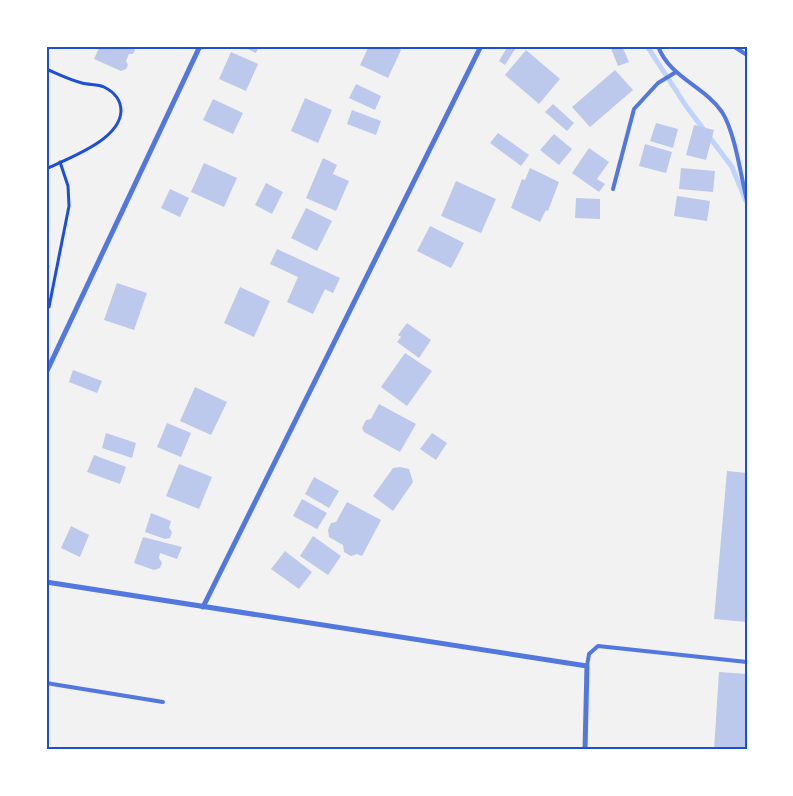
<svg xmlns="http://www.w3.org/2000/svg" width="793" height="796" viewBox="0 0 793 796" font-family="'Golos Text',sans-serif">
  <rect width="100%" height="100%" fill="#f2f2f2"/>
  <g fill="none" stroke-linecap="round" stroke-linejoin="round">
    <polyline stroke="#bfd3fe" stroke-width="5" points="647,46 686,106 732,167 746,201"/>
  </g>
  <g fill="#bdc9ec">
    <polygon points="100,46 132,46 135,50 133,54 129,54 126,61 128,65 126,69 121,71 94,59"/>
    <polygon points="241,46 259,46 256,53"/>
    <polygon points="369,46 393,46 401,50 388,78 360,65"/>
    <polygon points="508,46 517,46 505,65 499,61"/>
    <polygon points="610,46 622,46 629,62 618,66"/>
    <polygon points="526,50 560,79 539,104 505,75"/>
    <polygon points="231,52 258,64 246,91 219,79"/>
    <polygon points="615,70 633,90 590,127 572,107"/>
    <polygon points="356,84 381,96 375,110 349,98"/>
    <polygon points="305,98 332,110 318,143 291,131"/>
    <polygon points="213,99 243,113 233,134 203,120"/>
    <polygon points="553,104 574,123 567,131 545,112"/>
    <polygon points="352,110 381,121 376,135 347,124"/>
    <polygon points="656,123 678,129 673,148 650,141"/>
    <polygon points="694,125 714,130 706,160 686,155"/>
    <polygon points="498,133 529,155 521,166 490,143"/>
    <polygon points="554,134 572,149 559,165 540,150"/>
    <polygon points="645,144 672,152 666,173 639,166"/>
    <polygon points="589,148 609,162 597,179 605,184 599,192 572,173"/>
    <polygon points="323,158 337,165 333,174 349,181 336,211 306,198"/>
    <polygon points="204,163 237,178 224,207 191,192"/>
    <polygon points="530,168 559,182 548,211 546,210 540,222 511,208 522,179 525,180"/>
    <polygon points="681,168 715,171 713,192 679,189"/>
    <polygon points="456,181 496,199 481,233 441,216"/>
    <polygon points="266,183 283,192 272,214 255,205"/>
    <polygon points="170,189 189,198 180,217 161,208"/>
    <polygon points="677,196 710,201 707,221 674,216"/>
    <polygon points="576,198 600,199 600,219 575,218"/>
    <polygon points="306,208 332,221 317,251 291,238"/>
    <polygon points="430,226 464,243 451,268 417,251"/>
    <polygon points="277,249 340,278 333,293 325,289 313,314 287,302 298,277 270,264"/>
    <polygon points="46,264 50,265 47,281 46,281"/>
    <polygon points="117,283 147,293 134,330 104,320"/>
    <polygon points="240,287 270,301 254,337 224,323"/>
    <polygon points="407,323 431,340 419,358 397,342 401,337 398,335"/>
    <polygon points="405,353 432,371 407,406 381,387"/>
    <polygon points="73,370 102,381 97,393 69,382"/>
    <polygon points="195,387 227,402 211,435 180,421"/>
    <polygon points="379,404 416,424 400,452 364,432 362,428 366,420 371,419"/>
    <polygon points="167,423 191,433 181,457 157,447"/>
    <polygon points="106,433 136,443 132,458 102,448"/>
    <polygon points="432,433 447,443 436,460 420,449"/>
    <polygon points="94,455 126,467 120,484 87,472"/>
    <polygon points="179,464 212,477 199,509 166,496"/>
    <polygon points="400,467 409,469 413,482 393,511 373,496 393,468"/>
    <polygon points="727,471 747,473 747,622 714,619"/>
    <polygon points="314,477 339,491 329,508 305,494"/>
    <polygon points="302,499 327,513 317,529 293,516"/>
    <polygon points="347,502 381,520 362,556 357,554 351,556 344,552 343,545 329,537 328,530 331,523 336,522"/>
    <polygon points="151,513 171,521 169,528 172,532 170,538 165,539 145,532"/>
    <polygon points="71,526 89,535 80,557 61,548"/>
    <polygon points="313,536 341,556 328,575 300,556"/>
    <polygon points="143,537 182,547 177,559 160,553 159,558 162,563 160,568 154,570 134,563"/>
    <polygon points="285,551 312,572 299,589 271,569"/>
    <polygon points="719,672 747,674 747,750 714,750"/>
  </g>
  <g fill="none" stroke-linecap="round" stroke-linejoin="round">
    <g stroke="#1d4ed8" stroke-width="3">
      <path d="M46 69C58 74 70 80 82 83 89 85 98 84 104 87 114 92 121 100 121 111 120 140 69 158 46 169"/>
      <polyline points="46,306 49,307 69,206 68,186 60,162"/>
    </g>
    <g stroke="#5277de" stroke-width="4">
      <path d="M658 46C669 77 704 86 722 112 735 132 741 177 747 201"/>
      <polyline points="733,46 747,55"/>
      <polyline points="613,189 634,109 658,83 676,72"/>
      <polyline points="587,666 589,654 598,646 747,662"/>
      <polyline points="46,683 163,702"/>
    </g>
    <g stroke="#5277de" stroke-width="5">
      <polyline points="46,373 200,46"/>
      <polyline points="46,582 587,666 585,750"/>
      <polyline points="203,607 481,46"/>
    </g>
  </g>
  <rect width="793" height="796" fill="none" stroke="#ffffff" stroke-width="95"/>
  <rect x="48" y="48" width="698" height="700" fill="none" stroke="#1d4ed8" stroke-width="2"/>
</svg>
